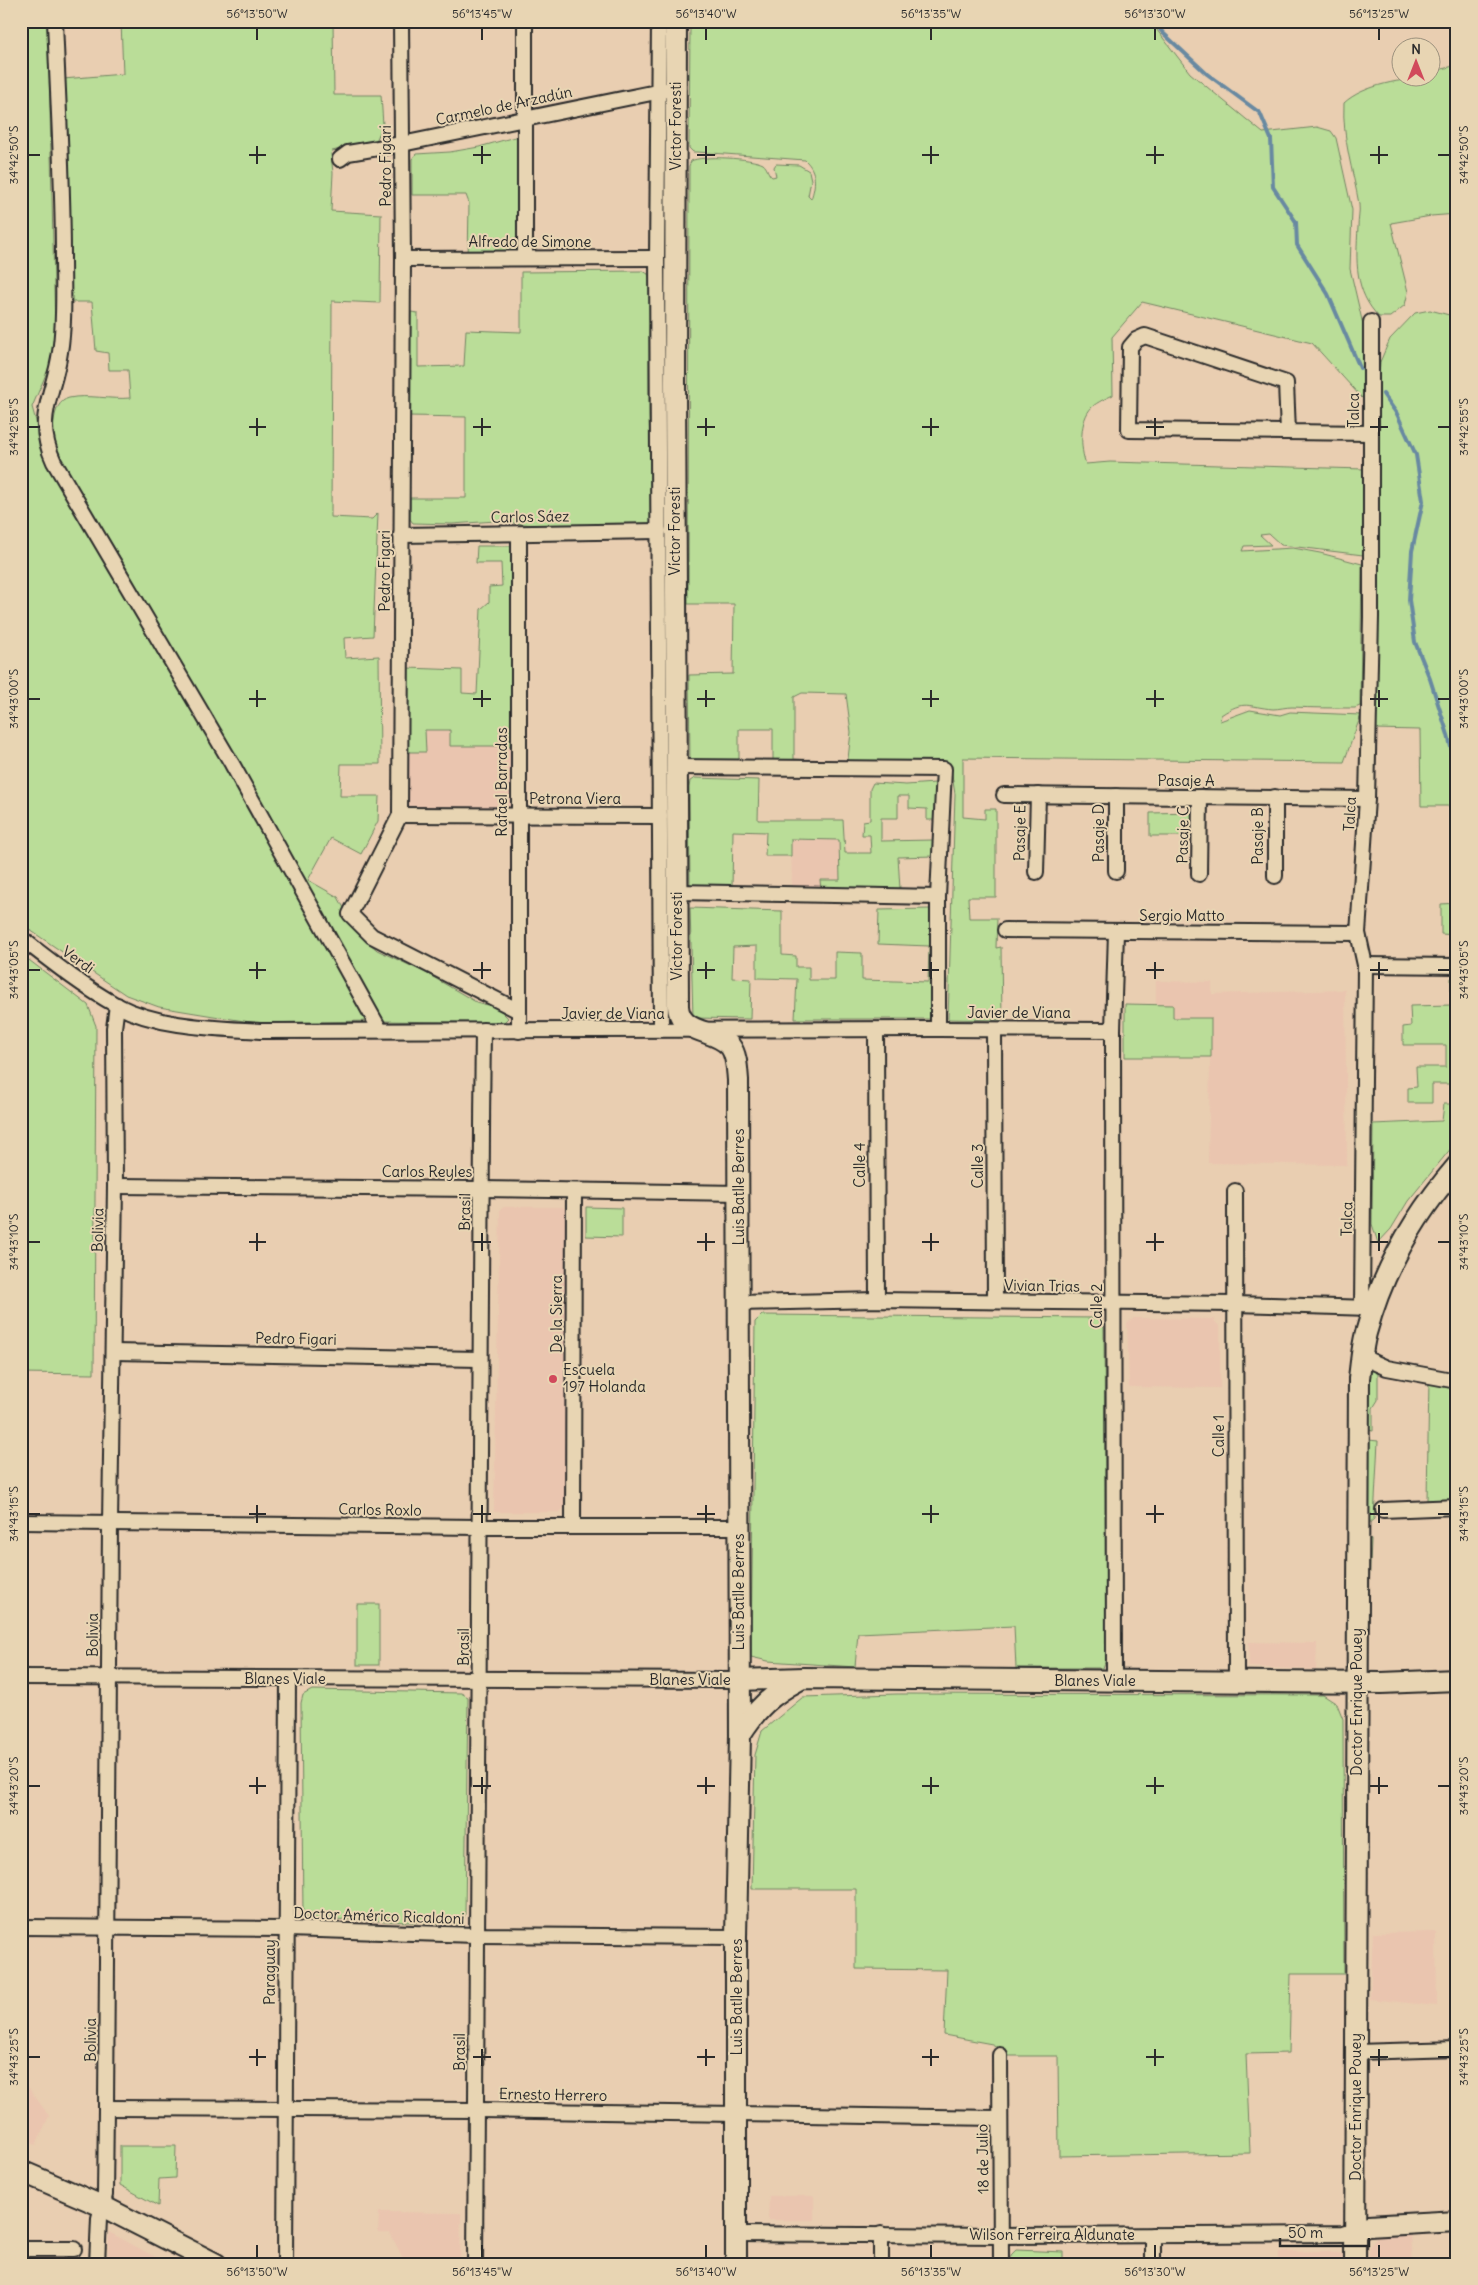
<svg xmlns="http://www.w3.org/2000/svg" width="1478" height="2285" viewBox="0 0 1478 2285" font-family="Delius,sans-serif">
  <rect width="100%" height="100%" fill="#e9ceb1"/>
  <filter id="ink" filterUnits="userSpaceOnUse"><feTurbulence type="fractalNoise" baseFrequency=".02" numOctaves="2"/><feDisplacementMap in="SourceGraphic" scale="10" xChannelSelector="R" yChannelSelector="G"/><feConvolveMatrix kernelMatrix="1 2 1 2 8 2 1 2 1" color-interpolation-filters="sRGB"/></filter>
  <g filter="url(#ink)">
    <g fill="#eac5af">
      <polygon points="425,730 450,730 450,746 510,746 510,808 405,809 407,752 425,752"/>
      <polygon points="791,839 839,840 840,880 821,890 792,889"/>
      <polygon points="1156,981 1212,982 1212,994 1345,990 1347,1165 1208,1163 1211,1018 1173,1018 1156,1005"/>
      <polygon points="504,1207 563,1207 567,1211 565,1507 560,1512 494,1512 500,1210"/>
      <polygon points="1134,1318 1213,1319 1220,1327 1220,1388 1129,1387 1127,1323"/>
      <polygon points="1249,1642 1317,1643 1316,1670 1249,1667"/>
      <polygon points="1436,1932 1437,2006 1370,1999 1373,1933"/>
      <polygon points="21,2077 49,2116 36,2145 21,2139"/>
      <polygon points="769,2196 814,2196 814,2220 768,2220"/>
      <polygon points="379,2212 461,2213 460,2264 406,2264 390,2233 378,2233"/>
      <polygon points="109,2232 168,2264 108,2264"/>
      <polygon points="1411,2233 1413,2264 1369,2264 1369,2247 1380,2234"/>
      <polygon points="1330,2251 1343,2254 1342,2264 1279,2264 1279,2252"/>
    </g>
    <g fill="#badd98" stroke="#728462">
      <polygon points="21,21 48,21 55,332 52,360 32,407 41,439 371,1021 256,1023 159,1007 126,995 21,924"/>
      <path d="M121 21H333L334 95H381L383 125 376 141 332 151 331 154 333 173 331 211 381 214 380 303 332 301 331 517 372 519 378 513 373 636 344 638 345 658 379 656 380 764H341L340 796H379L378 821 361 854 331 838 308 880 338 897 357 932 377 950 426 973 476 1002 498 1008 508 1018 503 1023 384 1021 302 880 123 562 56 454C53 439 49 403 69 398 87 394 112 400 130 398L128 370H109L108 353 96 351 92 302H68L63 79 123 74Z"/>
      <path d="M690 21H1150L1190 73 1263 133 1317 127 1331 131 1336 138 1352 210 1350 269 1369 350 1368 398H1362L1312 343 1142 302 1112 337 1113 395C1107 398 1097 402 1092 407 1079 420 1080 449 1086 464L1110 462 1364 469 1363 555 1281 545 1269 534 1260 535 1271 545 1244 546 1242 551 1293 548 1320 553 1362 564 1360 706 1355 708C1334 708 1313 708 1292 707 1286 707 1279 709 1273 709 1248 707 1245 699 1221 715L1220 721 1250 710 1280 715 1290 712 1361 715 1344 762 963 758V817L985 819V809H996V897H968L969 918H997L996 948 1001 947 1002 1020 948 1019 955 794 951 769 946 764 826 763 828 760 844 761 848 759 851 732 846 694 802 693 794 697V759L811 760 815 763H773V729H739V762H690L689 675 733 674 734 604H688L689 166 691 161C702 155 752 158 763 164 768 168 767 173 772 177L776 176 774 167 776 164 799 165 809 171 811 180 808 196 811 199C816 185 817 171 805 160L698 152H693L689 148Z"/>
      <path d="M1457 65V214L1431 216 1391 223 1408 292 1405 305 1390 317H1379C1354 291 1356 261 1358 227 1358 220 1360 212 1359 204 1353 170 1342 138 1344 103 1363 85 1405 78 1430 78L1431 72Z"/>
      <polygon points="522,135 525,252 468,262 469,203 466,195 412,195 412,159 416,154 450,152 479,147"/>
      <polygon points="643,271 648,274 652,282 649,333 649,416 653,523 647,526 543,526 496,521 452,524 413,523 410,519 410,498 466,498 466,417 409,416 411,312 418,313 418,367 464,366 466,330 521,332 521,272"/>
      <polygon points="1430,310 1457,317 1457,953 1456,935 1441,934 1441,904 1456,903 1452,806 1421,806 1420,730 1374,729 1376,427 1380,362 1390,339 1415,313"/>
      <polygon points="477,546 514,546 510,746 450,746 450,730 425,730 426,752 407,752 407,668 462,670 462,693 477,694 481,609 489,602 489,587 502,586 501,563 476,563"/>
      <polygon points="695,778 759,780 758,820 843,820 845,853 871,853 870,835 862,835 863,821 870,820 870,789 873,783 906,785 935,783 937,786 937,820 927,820 927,809 909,808 909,796 898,796 898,818 881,818 881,841 933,840 934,856 898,857 900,889 821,890 820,880 840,880 839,840 791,839 791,856 765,856 766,832 733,831 732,888 690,888 689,788 690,781"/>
      <polygon points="1194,812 1199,836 1150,836 1150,813"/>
      <polygon points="690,908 782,911 782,955 796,956 796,967 809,967 809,980 835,980 835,952 862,953 862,980 928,982 929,946 878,944 879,910 930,909 932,1019 795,1019 797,979 757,978 757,946 733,947 732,978 751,979 750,1019 693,1018"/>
      <polygon points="21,954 88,1005 96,1026 94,1374 21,1373"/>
      <polygon points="1451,978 1457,978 1457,1084 1432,1084 1432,1103 1408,1103 1408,1088 1417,1087 1416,1067 1446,1067 1446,1045 1403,1045 1403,1027 1411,1026 1410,1006 1451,1005"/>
      <polygon points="1125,1004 1173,1005 1173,1018 1211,1018 1211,1057 1125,1057"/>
      <polygon points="1444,1104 1457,1104 1457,1141 1408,1201 1391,1229 1378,1243 1372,1224 1373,1124 1442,1121"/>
      <polygon points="586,1207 622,1208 622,1237 586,1236"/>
      <polygon points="762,1315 1098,1318 1104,1327 1106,1659 1103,1668 1016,1668 1014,1626 858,1633 855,1667 768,1661 751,1657 755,1322"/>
      <polygon points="1373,1366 1378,1369 1378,1400 1373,1408 1373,1431 1368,1430 1368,1387"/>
      <polygon points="1429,1379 1457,1383 1457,1500 1427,1500"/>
      <polygon points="1369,1440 1378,1441 1374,1519 1368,1524"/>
      <polygon points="1366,1533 1371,1540 1366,1666"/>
      <rect x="357" y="1604" width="22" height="61"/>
      <polygon points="312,1690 461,1693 468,1697 465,1914 462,1924 306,1918 303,1914 301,1703 303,1695"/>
      <polygon points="897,1694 1323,1695 1337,1704 1343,1719 1344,1974 1291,1974 1289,2053 1246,2054 1250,2153 1059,2156 1058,2056 1004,2056 1003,2050 992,2044 944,2035 947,1970 856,1969 856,1889 752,1889 755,1755 762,1731 803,1697"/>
      <polygon points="120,2146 176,2146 175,2178 159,2179 158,2206 120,2185"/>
      <polygon points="1016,2250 1063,2252 1063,2264 1012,2264 1011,2255"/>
    </g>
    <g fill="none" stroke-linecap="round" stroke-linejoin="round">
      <g stroke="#6889a1" stroke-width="4">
        <polyline points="1154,21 1163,33 1207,74 1260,113 1271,139 1273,187 1296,222 1297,245 1328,294 1360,368"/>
        <polyline points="1383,394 1397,414 1416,455 1423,501 1412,551 1409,600 1415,642 1430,679 1448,735 1457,771"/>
      </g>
      <defs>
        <g id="street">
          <path d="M55 21C58 100 63 178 63 257 63 288 65 321 60 352 54 396 33 417 54 462L232 764 380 1030"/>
          <polyline points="401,21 403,259 400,815 350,914 372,936 517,1010"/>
          <polyline points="659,21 657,258 661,1029"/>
          <polyline points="340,159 348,153 402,144 666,90"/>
          <polyline points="525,258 525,21"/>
          <polyline points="403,259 657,258"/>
          <polyline points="1288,432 1286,383 1145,336 1136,340 1130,347 1129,430 1371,433"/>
          <polyline points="401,535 659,531"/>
          <polyline points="676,767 944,769 938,897 938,1029"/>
          <polyline points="1004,795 1367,799"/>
          <polyline points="1116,796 1116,871"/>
          <polyline points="1275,797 1275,876"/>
          <polyline points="400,815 660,816"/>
          <polyline points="1036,872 1038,795"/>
          <polyline points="1199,874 1200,797"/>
          <polyline points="677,892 938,897"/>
          <polyline points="1005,930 1358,933"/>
          <path d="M21 938C52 962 82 986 116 1005 160 1028 215 1028 263 1031L938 1029 1113 1030"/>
          <polyline points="1365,965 1457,966"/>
          <polyline points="876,1030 877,1300"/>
          <polyline points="994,1030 995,1301"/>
          <polyline points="519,1031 519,534"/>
          <polyline points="115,1186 481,1189 740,1193"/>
          <polyline points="1235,1191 1236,1681"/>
          <polyline points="739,1303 877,1300 1235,1304 1370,1308"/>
          <polyline points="1362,1307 1365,965 1358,933 1367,799 1371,617 1371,322"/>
          <polyline points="113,1352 479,1359"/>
          <polyline points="1362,1357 1387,1368 1457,1381"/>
          <polyline points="1383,1510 1457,1507"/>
          <polyline points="21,1522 480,1527 738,1527"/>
          <polyline points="573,1527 574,1191"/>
          <polyline points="21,1677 739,1680"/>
          <polyline points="1114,1681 1113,1030 1116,932"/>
          <polyline points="21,1927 287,1929 476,1935 736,1937"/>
          <polyline points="1356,2052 1457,2049"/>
          <polyline points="1000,2055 1001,2264"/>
          <polyline points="106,2108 477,2110 998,2118"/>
          <polyline points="736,2234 1001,2236 1343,2234 1355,2230"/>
          <polyline points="881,2234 881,2264"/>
          <polyline points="1153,2235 1153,2264"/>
          <polyline points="21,2249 74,2249"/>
          <polyline points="97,2264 99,2218 105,2195 106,2108 110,1523 115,1186 114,1028 117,1005"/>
          <polyline points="285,2264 288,1679"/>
          <path d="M475 2264C480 1852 478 1441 483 1030"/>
        </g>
        <g id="secondary">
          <path d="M676 21 675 383 678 1006C680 1035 714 1028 730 1046 737 1055 737 1069 738 1080L740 1735 736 1937V2264"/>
          <polyline points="739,1680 804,1678 1381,1683 1457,1680"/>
          <path d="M740 1735C757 1708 771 1695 799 1680"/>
          <polyline points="21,2171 102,2206 216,2264"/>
          <polyline points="1355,2230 1368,2226 1457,2221"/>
          <path d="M1355 2264 1359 1378C1361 1363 1362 1347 1366 1333 1383 1269 1414 1216 1457 1166"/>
        </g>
      </defs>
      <use href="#street" stroke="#2b2b2b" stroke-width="18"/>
      <use href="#secondary" stroke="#2b2b2b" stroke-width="24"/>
      <use href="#street" stroke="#e8d5b3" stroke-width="14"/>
      <use href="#secondary" stroke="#e8d5b3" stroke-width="20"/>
    </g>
  </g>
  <path fill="none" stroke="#2b2b2b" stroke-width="2" d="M257 28V40M482 28V40M706 28V40M931 28V40M1155 28V40M1379 28V40M257 146V164M482 146V164M706 146V164M931 146V164M1155 146V164M1379 146V164M28 155H40M249 155H266M473 155H491M697 155H715M922 155H939M1146 155H1164M1370 155H1388M1438 155H1450M257 418V436M482 418V436M706 418V436M931 418V436M1155 418V436M1379 418V436M28 427H40M249 427H266M473 427H491M697 427H715M922 427H939M1146 427H1164M1370 427H1388M1438 427H1450M257 690V707M482 690V707M706 690V707M931 690V707M1155 690V707M1379 690V707M28 699H40M249 699H266M473 699H491M697 699H715M922 699H939M1146 699H1164M1370 699H1388M1438 699H1450M257 962V979M482 962V979M706 962V979M931 962V979M1155 962V979M1379 962V979M28 970H40M249 970H266M473 970H491M697 970H715M922 970H939M1146 970H1164M1370 970H1388M1438 970H1450M257 1233V1251M482 1233V1251M706 1233V1251M931 1233V1251M1155 1233V1251M1379 1233V1251M28 1242H40M249 1242H266M473 1242H491M697 1242H715M922 1242H939M1146 1242H1164M1370 1242H1388M1438 1242H1450M257 1505V1523M482 1505V1523M706 1505V1523M931 1505V1523M1155 1505V1523M1379 1505V1523M28 1514H40M249 1514H266M473 1514H491M697 1514H715M922 1514H939M1146 1514H1164M1370 1514H1388M1438 1514H1450M257 1777V1794M482 1777V1794M706 1777V1794M931 1777V1794M1155 1777V1794M1379 1777V1794M28 1786H40M249 1786H266M473 1786H491M697 1786H715M922 1786H939M1146 1786H1164M1370 1786H1388M1438 1786H1450M257 2049V2066M482 2049V2066M706 2049V2066M931 2049V2066M1155 2049V2066M1379 2049V2066M28 2057H40M249 2057H266M473 2057H491M697 2057H715M922 2057H939M1146 2057H1164M1370 2057H1388M1438 2057H1450M257 2245V2258M482 2245V2258M706 2245V2258M931 2245V2258M1155 2245V2258M1379 2245V2258"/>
  <circle fill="#d1495b" stroke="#e8d5b3" stroke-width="2" cx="553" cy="1379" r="5"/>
  <g text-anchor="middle" stroke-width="4" stroke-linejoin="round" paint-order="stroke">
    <g font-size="15" fill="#2b2b2b" stroke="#e8d5b3">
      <text transform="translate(504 106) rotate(-12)" y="5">Carmelo de Arzadún</text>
      <text transform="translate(676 126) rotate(-90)" y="5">Víctor Foresti</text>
      <text transform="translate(386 166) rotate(-90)" y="5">Pedro Figari</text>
      <text x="530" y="247">Alfredo de Simone</text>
      <text transform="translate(1354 410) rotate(-90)" y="5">Talca</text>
      <text transform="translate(530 517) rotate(-1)" y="5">Carlos Sáez</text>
      <text transform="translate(675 531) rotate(-90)" y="5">Víctor Foresti</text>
      <text transform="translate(385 571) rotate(-90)" y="5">Pedro Figari</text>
      <text x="1186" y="786">Pasaje A</text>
      <text transform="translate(502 782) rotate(-90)" y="5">Rafael Barradas</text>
      <text x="575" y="804">Petrona Viera</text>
      <text transform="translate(1350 814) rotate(-87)" y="5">Talca</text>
      <text transform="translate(1020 833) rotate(-89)" y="5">Pasaje E</text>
      <text transform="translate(1099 833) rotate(-90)" y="5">Pasaje D</text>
      <text transform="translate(1183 835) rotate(-89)" y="5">Pasaje C</text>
      <text transform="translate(1258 836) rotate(-90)" y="5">Pasaje B</text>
      <text x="1182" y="921">Sergio Matto</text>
      <text transform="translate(677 936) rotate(-90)" y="5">Víctor Foresti</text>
      <text transform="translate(78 960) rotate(35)" y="5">Verdi</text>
      <text x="1019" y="1018">Javier de Viana</text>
      <text x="613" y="1019">Javier de Viana</text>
      <text transform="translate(860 1165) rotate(-90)" y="5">Calle 4</text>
      <text transform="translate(978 1166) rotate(-90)" y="5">Calle 3</text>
      <text x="427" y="1177">Carlos Reyles</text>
      <text transform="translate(739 1187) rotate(-90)" y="5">Luis Batlle Berres</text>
      <text transform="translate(465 1212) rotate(-89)" y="5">Brasil</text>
      <text transform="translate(1347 1219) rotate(-89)" y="5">Talca</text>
      <text transform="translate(98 1230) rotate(-89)" y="5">Bolivia</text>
      <text transform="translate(1042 1286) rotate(1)" y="5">Vivian Trias</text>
      <text transform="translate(1097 1306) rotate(-90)" y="5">Calle 2</text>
      <text transform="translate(557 1314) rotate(-90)" y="5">De la Sierra</text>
      <text transform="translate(296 1339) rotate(1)" y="5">Pedro Figari</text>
      <text transform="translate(1219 1436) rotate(-90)" y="5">Calle 1</text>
      <text transform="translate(380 1510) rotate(1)" y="5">Carlos Roxlo</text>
      <text transform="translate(739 1592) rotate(-90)" y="5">Luis Batlle Berres</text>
      <text transform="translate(93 1635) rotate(-90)" y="5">Bolivia</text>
      <text transform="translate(464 1647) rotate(-90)" y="5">Brasil</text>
      <text x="285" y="1684">Blanes Viale</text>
      <text x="690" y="1685">Blanes Viale</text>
      <text x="1095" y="1686">Blanes Viale</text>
      <text transform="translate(1357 1702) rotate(-90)" y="5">Doctor Enrique Pouey</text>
      <text transform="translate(379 1916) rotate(2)" y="5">Doctor Américo Ricaldoni</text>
      <text transform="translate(270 1972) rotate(-90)" y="5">Paraguay</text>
      <text transform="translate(737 1997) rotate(-90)" y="5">Luis Batlle Berres</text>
      <text transform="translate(91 2040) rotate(-90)" y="5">Bolivia</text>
      <text transform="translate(460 2052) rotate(-90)" y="5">Brasil</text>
      <text transform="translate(553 2095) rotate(1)" y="5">Ernesto Herrero</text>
      <text transform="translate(1356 2107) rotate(-90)" y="5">Doctor Enrique Pouey</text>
      <text transform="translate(983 2159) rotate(-91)" y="5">18 de Julio</text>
      <text x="1052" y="2240">Wilson Ferreira Aldunate</text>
    </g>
    <g font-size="15" fill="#2b2b2b" stroke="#e8d5b3" text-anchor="start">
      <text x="563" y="1375">Escuela<tspan x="563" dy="17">197 Holanda</tspan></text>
    </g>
  </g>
  <rect width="1478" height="2285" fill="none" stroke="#e8d5b3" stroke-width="55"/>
  <g transform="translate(1416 62)"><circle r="24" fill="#e8d5b3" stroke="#9c917d"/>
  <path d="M0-4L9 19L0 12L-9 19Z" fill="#d1495b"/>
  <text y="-8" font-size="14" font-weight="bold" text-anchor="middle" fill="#2b2b2b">N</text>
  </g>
  <path d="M1280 2238v8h89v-8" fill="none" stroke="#2b2b2b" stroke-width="2.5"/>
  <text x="1288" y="2238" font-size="15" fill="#2b2b2b" stroke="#e8d5b3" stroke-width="4" paint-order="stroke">50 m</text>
  <rect x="28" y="28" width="1422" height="2230" fill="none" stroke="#2b2b2b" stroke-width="2"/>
  <g font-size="12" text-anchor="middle" fill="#2b2b2b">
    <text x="257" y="18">56°13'50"W</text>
    <text x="482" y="18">56°13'45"W</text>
    <text x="706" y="18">56°13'40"W</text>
    <text x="931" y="18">56°13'35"W</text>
    <text x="1155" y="18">56°13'30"W</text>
    <text x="1379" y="18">56°13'25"W</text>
    <text transform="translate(14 155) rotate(-90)" y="4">34°42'50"S</text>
    <text transform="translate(1464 155) rotate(-90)" y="4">34°42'50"S</text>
    <text transform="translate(14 427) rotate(-90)" y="4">34°42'55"S</text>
    <text transform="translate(1464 427) rotate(-90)" y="4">34°42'55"S</text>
    <text transform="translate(14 699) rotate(-90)" y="4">34°43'00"S</text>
    <text transform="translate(1464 699) rotate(-90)" y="4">34°43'00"S</text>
    <text transform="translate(14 970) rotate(-90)" y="4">34°43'05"S</text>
    <text transform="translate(1464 970) rotate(-90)" y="4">34°43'05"S</text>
    <text transform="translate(14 1242) rotate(-90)" y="4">34°43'10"S</text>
    <text transform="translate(1464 1242) rotate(-90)" y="4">34°43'10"S</text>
    <text transform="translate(14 1514) rotate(-90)" y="4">34°43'15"S</text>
    <text transform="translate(1464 1514) rotate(-90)" y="4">34°43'15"S</text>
    <text transform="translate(14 1786) rotate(-90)" y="4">34°43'20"S</text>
    <text transform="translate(1464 1786) rotate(-90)" y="4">34°43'20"S</text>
    <text transform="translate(14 2057) rotate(-90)" y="4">34°43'25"S</text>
    <text transform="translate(1464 2057) rotate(-90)" y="4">34°43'25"S</text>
    <text x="257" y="2276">56°13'50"W</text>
    <text x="482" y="2276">56°13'45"W</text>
    <text x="706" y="2276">56°13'40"W</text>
    <text x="931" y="2276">56°13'35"W</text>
    <text x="1155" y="2276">56°13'30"W</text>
    <text x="1379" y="2276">56°13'25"W</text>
  </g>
</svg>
